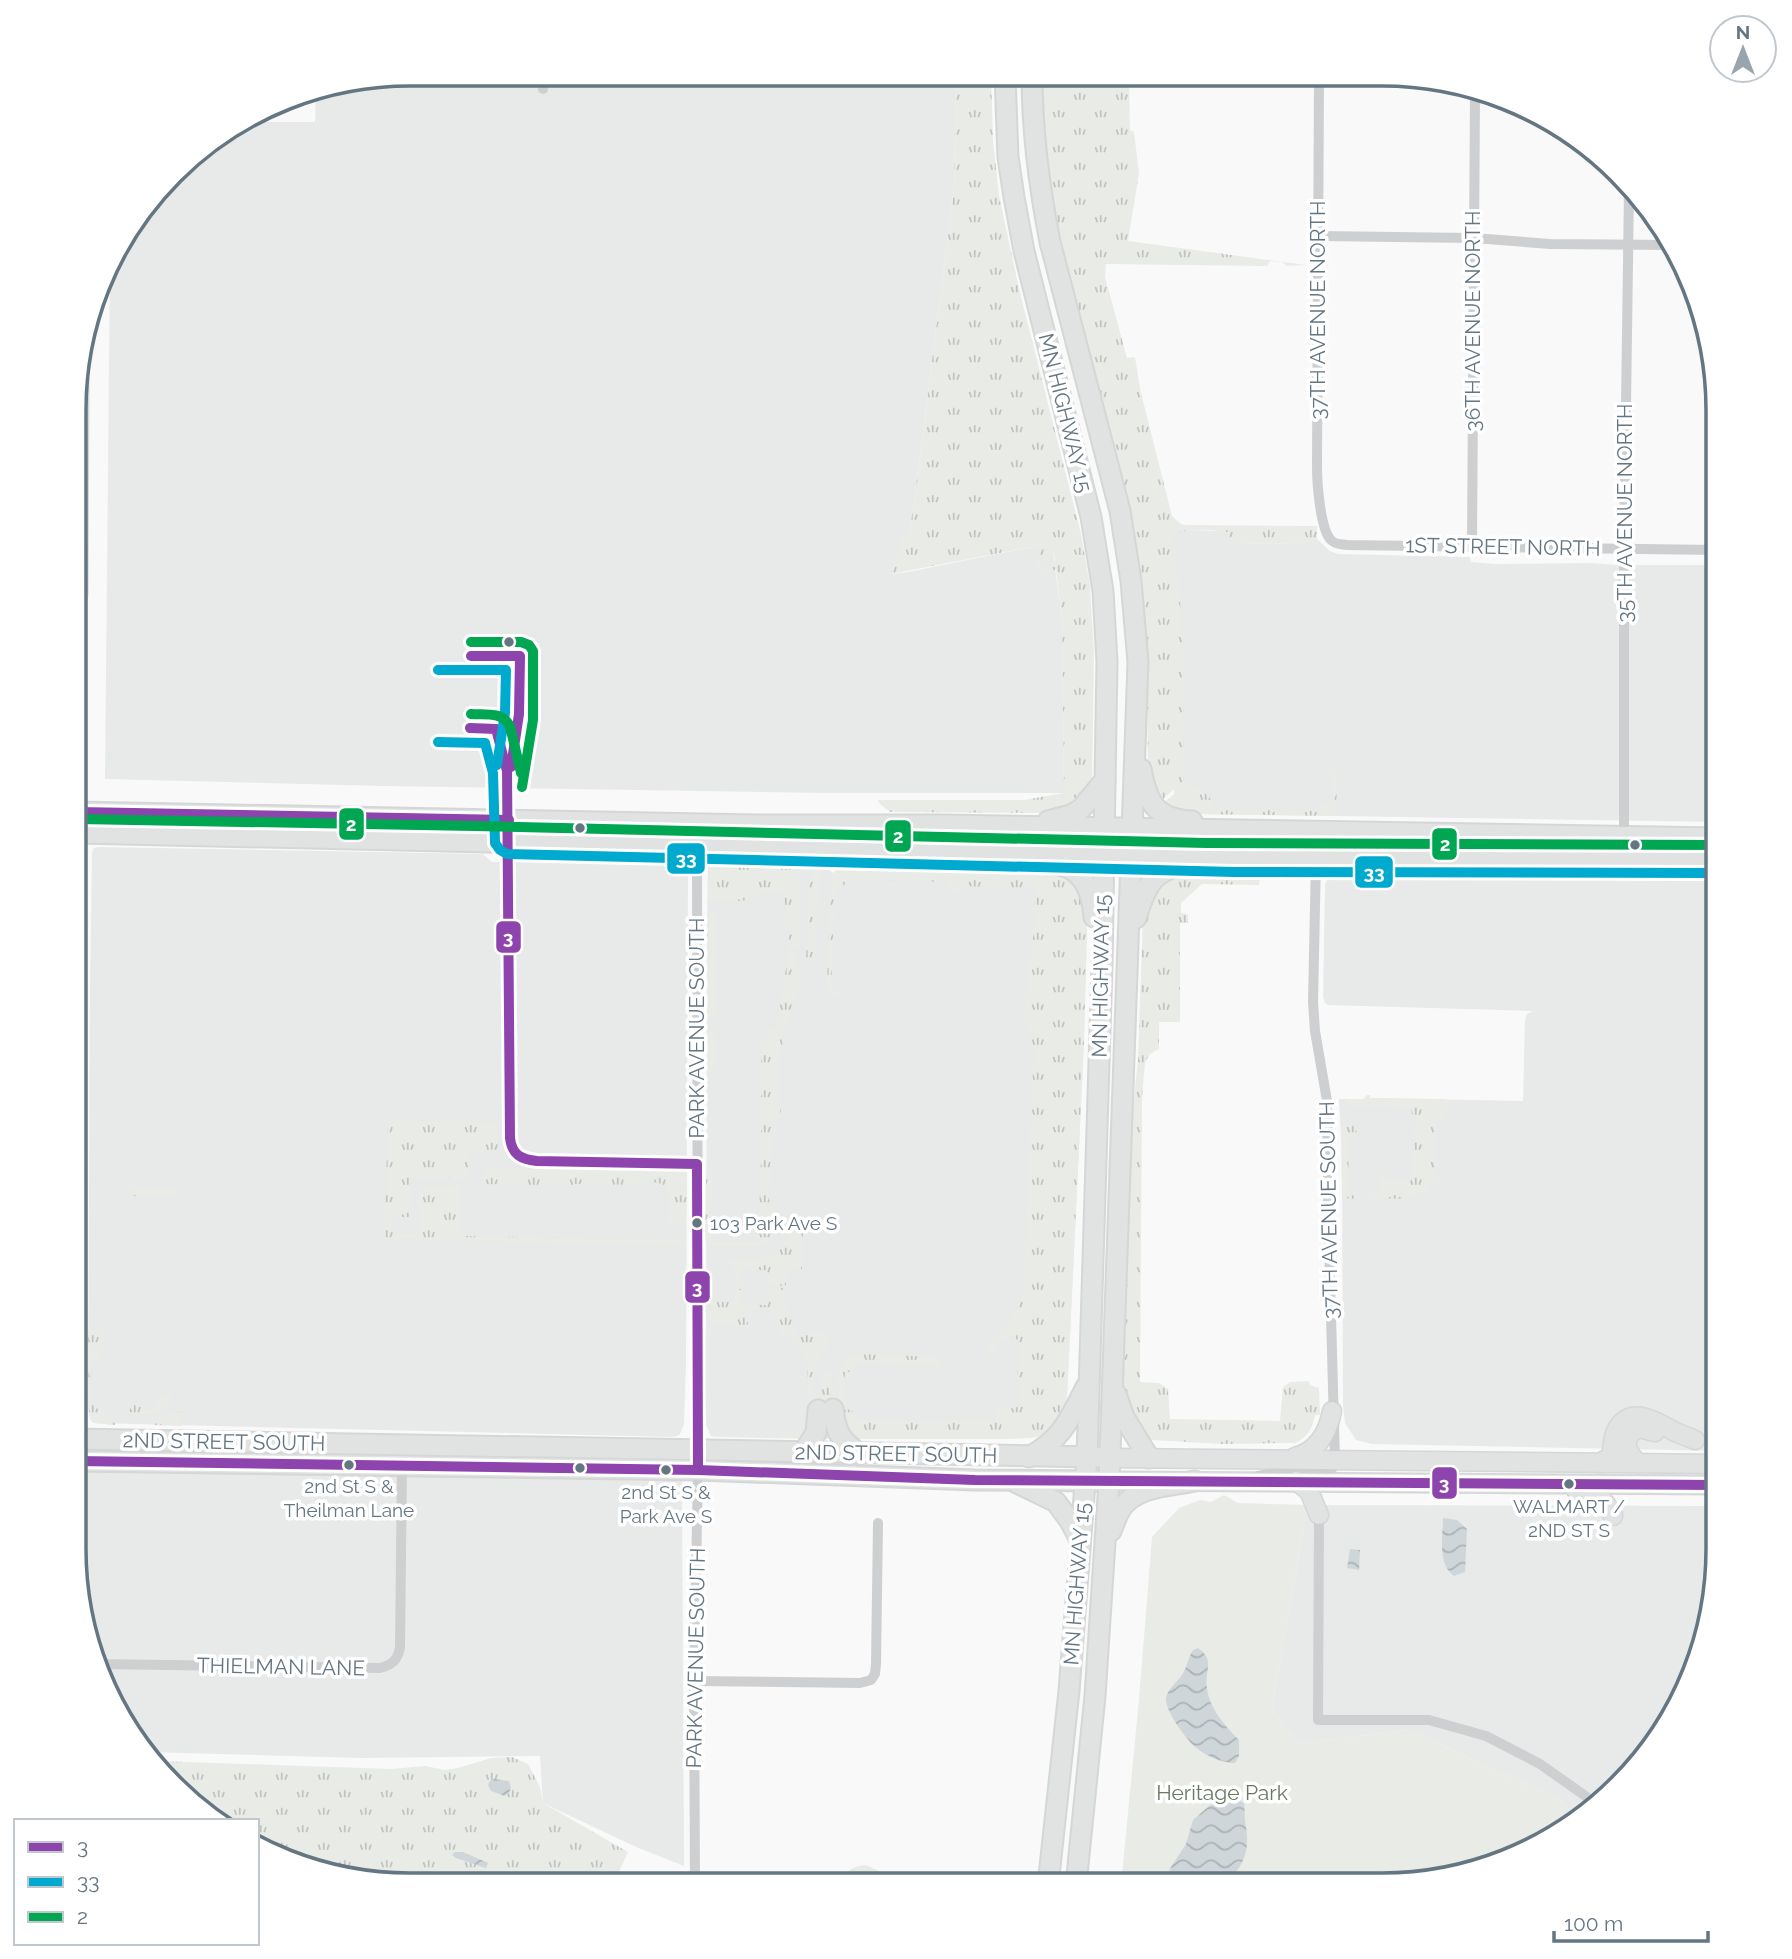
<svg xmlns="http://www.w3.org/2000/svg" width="1792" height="1959" viewBox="0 0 1792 1959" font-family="Raleway,sans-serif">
  <defs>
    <pattern id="grass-tufts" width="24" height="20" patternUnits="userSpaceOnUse" patternTransform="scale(1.75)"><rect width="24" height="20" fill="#e8ebe6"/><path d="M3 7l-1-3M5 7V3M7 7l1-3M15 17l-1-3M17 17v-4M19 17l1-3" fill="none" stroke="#c0c3c0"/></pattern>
    <pattern id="water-waves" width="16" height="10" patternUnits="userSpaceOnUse" patternTransform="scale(1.75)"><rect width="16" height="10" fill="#ced6d9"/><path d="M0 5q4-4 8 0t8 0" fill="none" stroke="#abb2b5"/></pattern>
  </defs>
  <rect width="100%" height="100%" fill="#f9f9f9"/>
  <g fill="#e8e9e9">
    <polygon points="410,74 956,75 954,188 914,502 909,534 902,533 891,574 908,572 1052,543 1062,621 1064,793 826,793 384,786 105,779 110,265 118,242 188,157 249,122 315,122 316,89"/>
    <polygon points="1163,530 1229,531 1229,543 1300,544 1317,539 1330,551 1338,554 1470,557 1471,562 1497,564 1590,563 1618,565 1718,565 1718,822 1199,814 1175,808"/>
    <polygon points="99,847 483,854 492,862 522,862 536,854 673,856 682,860 685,864 688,876 686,1364 684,1424 680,1434 677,1436 670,1437 93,1423 90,1419 88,1408 90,989 92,853 94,848"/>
    <polygon points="711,860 715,863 723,860 822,864 833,873 845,865 1037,872 1059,875 1068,880 1087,930 1084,1042 1070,1336 1067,1396 1057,1421 1043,1434 1029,1438 1000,1439 820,1439 715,1437 711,1436 706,1425 704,1400 706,1317 707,916 708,867"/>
    <polygon points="1505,873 1718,876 1718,1451 1372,1444 1356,1440 1345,1423 1343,1405 1342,1158 1339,1099 1364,1099 1367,1095 1370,1095 1370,1098 1523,1101 1525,1020 1527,1014 1533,1011 1328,1005 1325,1003 1323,997 1325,885 1327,880 1331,876 1338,874"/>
    <polygon points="85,1471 682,1481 684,1866 636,1847 543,1803 540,1756 361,1758 147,1752 130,1736 91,1657 83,1614"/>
    <polygon points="1308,1505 1718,1506 1718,1571 1674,1717 1578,1819 1559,1799 1409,1730 1298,1743 1272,1709"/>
  </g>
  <g fill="url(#grass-tufts)">
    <polygon points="923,75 943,75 930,88 920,88"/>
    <path d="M956 75H991L993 141 999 196 1020 293 1081 534 1090 586 1094 654 1092 778C1084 804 1065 809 1041 813L890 812 880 804 878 800H1024L1064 793 1062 621 1056 569 1034 581 1055 561 1054 554 1032 572 1042 545 891 574 901 532 909 534 914 502 954 188Z"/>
    <polygon points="1043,75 1107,75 1107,82 1129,82 1130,130 1134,132 1139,173 1128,241 1306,265 1287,266 1282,262 1270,261 1267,266 1263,266 1106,264 1105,277 1127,358 1135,357 1140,389 1172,516 1181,524 1185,525 1317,526 1317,539 1300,544 1229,543 1228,532 1210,530 1181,531 1174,537 1183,634 1184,780 1162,800 1161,798 1158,800 1148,777 1147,670 1144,600 1131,526 1063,251 1052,199 1044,139"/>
    <path d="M1330 769 1334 771 1337 778 1336 816 1199 814 1183 811 1165 802 1187 783C1199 787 1205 793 1214 802V809L1319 811 1320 802H1333V774L1325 771Z"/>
    <path d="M711 860 715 863 723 860 792 862 799 873V949H789V930L785 929V903L783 892H760C747 905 728 901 710 900L708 898V867Z"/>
    <polygon points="806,863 822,864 819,874 815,957 811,964 806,960 810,875"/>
    <path d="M845 865 1047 872 1064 877 1079 885 1087 918 1084 1042 1067 1396 1065 1413 1048 1431 1038 1437 1029 1438H850L839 1412 838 1373 843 1361 850 1357 859 1354 936 1357 941 1361 942 1367 936 1373 935 1365 856 1362 854 1371 845 1372 844 1409 852 1410 854 1420 951 1422 956 1418 995 1420 996 1404C1005 1404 1011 1413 1020 1405L1017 1364 1020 1352V1342L1014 1337 1005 1338 998 1344 993 1354 989 1353 984 1345C1004 1333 1019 1313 1023 1289L1034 1048C1032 1040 1027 1033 1026 1025 1021 1007 1028 980 1029 961L1032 960 1035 899H1037L1035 890 1031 887 1024 886 1023 888 961 886 960 891H947L946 882 846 879 844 886 835 887 831 991 838 992 839 995 834 998 827 991 829 989 827 984 831 877 835 871 845 869Z"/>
    <path d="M1199 873 1295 875 1300 879 1260 878 1259 885 1202 884 1181 903V913L1188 914V923H1180V1022H1159V1049L1150 1054 1145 1062 1142 1097 1140 1382 1159 1383 1168 1389 1170 1419 1280 1421 1283 1387 1290 1382 1309 1381 1310 1385 1319 1388 1320 1415H1315C1313 1428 1307 1438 1295 1443L1222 1444 1152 1440 1145 1436 1124 1402 1122 1302 1128 1148 1138 1061 1143 915 1144 910 1160 886 1182 875Z"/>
    <polygon points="710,913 715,913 715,1017 710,1017 707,1014 707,916"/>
    <path d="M789 953H798L799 972 801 980H800C800 997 788 1012 784 1029 782 1039 784 1048 778 1056V1104L781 1111V1118L777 1120H772L769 1200 776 1207C776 1214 778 1222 776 1229 771 1255 730 1247 711 1246L705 1240 706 1176 708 1172 712 1175V1242H758L761 1159V1040H766L767 1030H775Z"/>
    <polygon points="710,1030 714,1032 714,1042 717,1043 715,1066 711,1071 707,1071 707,1034"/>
    <path d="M1367 1095H1370V1098L1444 1099 1451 1101C1450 1107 1446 1112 1445 1118L1435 1119 1434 1176 1443 1177 1444 1181 1432 1184 1423 1193 1422 1192 1411 1199 1370 1198 1371 1194H1380V1169H1382V1177H1384V1181H1411V1170L1416 1168 1411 1166V1152L1415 1151 1413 1132H1415V1116L1412 1114 1411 1107 1347 1106V1099H1364Z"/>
    <polygon points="390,1120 498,1122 498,1151 494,1153 469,1153 469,1178 410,1178 410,1217 393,1217 393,1234 419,1234 419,1190 426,1186 460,1186 460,1236 684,1240 685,1244 682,1246 390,1239 384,1236 388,1124"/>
    <polygon points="1344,1126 1354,1126 1357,1132 1356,1136 1349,1136 1348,1194 1356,1194 1357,1197 1355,1199 1346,1198 1342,1195 1341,1128"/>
    <path d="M490 1168 687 1172 686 1225 667 1224 665 1222 666 1218 670 1216C670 1208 671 1199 669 1193 664 1180 649 1179 642 1189L640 1185 637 1183 633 1185 573 1184V1186L483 1184 484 1172Z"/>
    <polygon points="127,1186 175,1187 175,1197 131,1196"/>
    <path d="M794 1218 800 1219 803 1226 802 1269H787L786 1285 784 1286 770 1285 767 1283 766 1270H743L742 1284H738V1289H742V1304L766 1305 767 1289 769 1287 784 1288 786 1307 799 1338C809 1333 818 1327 829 1334 833 1348 818 1354 815 1368 810 1387 814 1414 813 1434L810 1438H780L782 1432H805V1416L809 1415 807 1360 788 1334 780 1336 776 1318H770V1312L767 1309H752L750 1312V1317L746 1318 748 1323 747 1326 713 1325 706 1317 705 1305 709 1302H735V1267L730 1263V1260C750 1256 776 1263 786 1239 789 1234 788 1228 789 1222Z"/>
    <polygon points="88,1330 102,1330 103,1332 103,1357 92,1366 92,1404 115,1423 115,1425 93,1423 89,1415"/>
    <polygon points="827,1370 831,1374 830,1418 836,1439 820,1439 821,1431 822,1375 823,1371"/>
    <polygon points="167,1393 171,1395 171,1401 156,1414 131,1415 128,1411 138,1401 148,1411"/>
    <polygon points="181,1412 181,1426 154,1425 168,1413"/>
    <polygon points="512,1757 528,1764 540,1787 543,1803 628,1852 618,1874 617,1885 388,1885 257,1845 257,1821 221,1821 157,1761 391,1769 425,1766 445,1770 458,1768 491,1758"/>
    <path d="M866 1865 879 1871 889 1885H841C845 1871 852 1866 866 1865Z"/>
  </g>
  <polygon fill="#e8ebe6" points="1224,1495 1238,1503 1308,1505 1272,1709 1298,1743 1409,1730 1559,1799 1578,1819 1569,1829 1490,1868 1404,1885 1121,1885 1139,1700 1152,1537 1179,1508 1200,1500 1211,1502"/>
  <g fill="url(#water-waves)">
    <path d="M1443 1518 1457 1520 1467 1529 1465 1572 1454 1576C1437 1564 1443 1537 1443 1518Z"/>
    <polygon points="1350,1549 1360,1550 1359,1570 1347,1568"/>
    <path d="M1198 1648C1216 1660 1204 1672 1207 1688 1209 1708 1226 1727 1239 1740V1756L1235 1763C1221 1763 1204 1755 1194 1746 1185 1737 1165 1711 1166 1698 1167 1690 1177 1682 1182 1675 1187 1667 1188 1658 1193 1650Z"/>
    <path d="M494 1779 509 1781C512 1788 511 1792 505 1796L491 1791 488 1785 490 1781Z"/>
    <path d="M1225 1797H1233L1244 1803C1245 1811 1244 1819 1246 1827 1250 1853 1243 1866 1225 1885H1163L1171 1867 1186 1844 1193 1820 1209 1806Z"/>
    <polygon points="455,1852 463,1852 488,1863 486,1868 456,1858 452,1855"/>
  </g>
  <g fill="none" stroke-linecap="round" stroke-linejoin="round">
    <defs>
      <polyline id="secondary" points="79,595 80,379"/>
      <g id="primary">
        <path d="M1295 1457C1318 1451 1328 1433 1332 1411"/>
        <polyline points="1110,1458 1718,1464"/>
        <path d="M1600 1463 1611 1456C1613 1448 1612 1437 1617 1429 1631 1406 1653 1420 1670 1429 1678 1434 1687 1436 1695 1440"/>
        <path d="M1639 1463C1625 1453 1621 1436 1639 1428L1655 1432"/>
        <polyline points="1109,1481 1718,1485"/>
        <polyline points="1296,1481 1309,1491 1319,1515"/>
        <path d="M1576 1490C1598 1494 1603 1496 1613 1516"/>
      </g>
      <g id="highway">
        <polyline points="1005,75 1008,157 1014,197 1024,251 1091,517 1103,591 1107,662 1102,964 1087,1457 1069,1691 1048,1885"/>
        <path d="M1032 75C1032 133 1039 186 1050 242L1120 511 1131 581 1138 662 1109 1481 1095 1696 1076 1885"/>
        <path d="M1141 769C1147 802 1155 819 1192 821"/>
        <polyline points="78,812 756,825 943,825 1718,838"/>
        <polyline points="1048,821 1071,815 1081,809 1105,780"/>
        <path d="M78 833C429 838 781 847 1133 856 1328 861 1523 857 1718 859"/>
        <path d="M1046 863C1080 864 1092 886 1094 917"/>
        <path d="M1136 918C1147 882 1154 869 1192 863"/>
        <polyline points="1116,1394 1124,1417 1149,1458"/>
        <path d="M833 1409C836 1433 840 1440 860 1454"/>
        <polyline points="75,1439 1098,1457"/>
        <polyline points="803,1453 816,1433 818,1410"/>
        <path d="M1029 1457C1063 1438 1069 1420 1086 1387"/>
        <polyline points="75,1461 698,1470 975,1480 1098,1481"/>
        <polyline points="1017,1483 1056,1502 1070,1521 1080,1540"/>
        <path d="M1111 1531C1114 1524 1116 1517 1120 1510 1135 1486 1170 1486 1195 1481"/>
      </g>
    </defs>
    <use href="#secondary" stroke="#d5d6d7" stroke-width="19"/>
    <use href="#primary" stroke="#d5d6d7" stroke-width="21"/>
    <use href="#highway" stroke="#d5d6d6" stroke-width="23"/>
    <g stroke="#cecfd0" stroke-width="10">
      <path d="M1319 76 1317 466C1317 482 1320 529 1331 540 1335 545 1342 544 1347 545L1718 550"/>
      <polyline points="543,89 543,74"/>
      <polyline points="1318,236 1474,238 1550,244 1672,245"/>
      <polyline points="1472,546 1475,95"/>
      <path d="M509 836 510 1138C511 1157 520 1159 537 1161L697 1164"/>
      <polyline points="1624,837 1624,549 1629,190"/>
      <polyline points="697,844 698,1452"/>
      <polyline points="1258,1476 1279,1472 1329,1471 1332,1469 1335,1460 1328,1208 1327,1101 1315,1031 1313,1002 1316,859"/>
      <polyline points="1319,1515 1318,1720 1429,1720 1486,1736 1540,1764 1594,1802"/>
      <path d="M95 1664 380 1668C392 1665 398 1660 400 1647L402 1465"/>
      <polyline points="694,1681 860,1683 871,1680 875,1674 876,1664 878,1523"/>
      <polyline points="695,1885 694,1681 698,1468"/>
    </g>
    <use href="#secondary" stroke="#e1e2e2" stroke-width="16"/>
    <use href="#primary" stroke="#e1e2e2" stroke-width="18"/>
    <use href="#highway" stroke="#e1e2e2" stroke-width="19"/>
    <defs>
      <g id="bus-1">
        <polyline points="471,656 520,656 519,714 511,767"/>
        <path d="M470 728 496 729 507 771 510 1138C512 1155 521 1159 537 1161L697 1164 698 1470"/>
        <polyline points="78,812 509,820"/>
        <polyline points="75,1461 698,1470 975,1480 1718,1485"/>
      </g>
      <g id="bus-2">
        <polyline points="438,670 506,670 505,713 497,765"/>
        <polyline points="438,742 485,743 493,773 495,843 500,850 507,854 1234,872 1718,873"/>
      </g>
      <g id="bus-3">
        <polyline points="471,642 521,642 529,645 533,651 533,720 522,787"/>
        <path d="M471 714C485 715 502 711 510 726L521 773"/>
        <polyline points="78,819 474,826 1206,843 1718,845"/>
      </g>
    </defs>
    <use href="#bus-1" stroke="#fff" stroke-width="16"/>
    <use href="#bus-2" stroke="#fff" stroke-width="16"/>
    <use href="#bus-3" stroke="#fff" stroke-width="16"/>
    <use href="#bus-1" stroke="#8e44ad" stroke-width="10"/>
    <use href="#bus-2" stroke="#00a9ce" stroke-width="10"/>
    <use href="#bus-3" stroke="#00a651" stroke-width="10"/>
  </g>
  <g fill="#657683" stroke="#fff" stroke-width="2.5">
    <circle cx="509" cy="642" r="6"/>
    <circle cx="580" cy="828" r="6"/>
    <circle cx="1635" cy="845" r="6"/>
    <circle cx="697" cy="1223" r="6"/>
    <circle cx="349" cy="1465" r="6"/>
    <circle cx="580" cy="1468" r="6"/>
    <circle cx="666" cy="1470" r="6"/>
    <circle cx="1569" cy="1484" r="6"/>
  </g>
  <g text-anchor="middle" stroke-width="7" stroke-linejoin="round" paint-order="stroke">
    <g font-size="19" fill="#657683" stroke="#fff">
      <text x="710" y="1230" text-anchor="start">103 Park Ave S</text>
      <text x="349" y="1493">2nd St S &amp;<tspan x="349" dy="24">Theilman Lane</tspan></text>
      <text x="666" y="1499">2nd St S &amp;<tspan x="666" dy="24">Park Ave S</tspan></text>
      <text x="1569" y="1513">WALMART /<tspan x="1569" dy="24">2ND ST S</tspan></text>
    </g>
    <g font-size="21" fill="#657683" stroke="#fff">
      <text transform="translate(1318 310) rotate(-90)" y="7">37TH AVENUE NORTH</text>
      <text transform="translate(1473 321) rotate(-90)" y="7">36TH AVENUE NORTH</text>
      <text transform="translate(1065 413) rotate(76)" y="7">MN HIGHWAY 15</text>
      <text transform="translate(1625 513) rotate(-90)" y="7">35TH AVENUE NORTH</text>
      <text transform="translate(1503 547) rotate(1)" y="7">1ST STREET NORTH</text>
      <text transform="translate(1101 976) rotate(-89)" y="7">MN HIGHWAY 15</text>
      <text transform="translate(697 1028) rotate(-90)" y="7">PARK AVENUE SOUTH</text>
      <text transform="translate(1329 1210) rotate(-91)" y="7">37TH AVENUE SOUTH</text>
      <text transform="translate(224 1442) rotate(1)" y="7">2ND STREET SOUTH</text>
      <text transform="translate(896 1454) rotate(1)" y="7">2ND STREET SOUTH</text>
      <text transform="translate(1077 1584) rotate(-86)" y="7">MN HIGHWAY 15</text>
      <text transform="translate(696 1658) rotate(-89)" y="7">PARK AVENUE SOUTH</text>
      <text transform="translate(281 1667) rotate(1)" y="7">THIELMAN LANE</text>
    </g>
    <g font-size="21" fill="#687a64" stroke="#fff">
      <text x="1222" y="1800">Heritage Park</text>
    </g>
  </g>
  <path d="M0 0H1792V1959H0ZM410 86H1382A324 324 0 0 1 1706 410V1549A324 324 0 0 1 1382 1873H410A324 324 0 0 1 86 1549V410A324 324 0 0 1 410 86Z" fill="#fff" fill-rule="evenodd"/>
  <path fill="none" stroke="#657683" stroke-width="3.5" d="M410 86H1382A324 324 0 0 1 1706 410V1549A324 324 0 0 1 1382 1873H410A324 324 0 0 1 86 1549V410A324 324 0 0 1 410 86Z"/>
  <g stroke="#fff" stroke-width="2.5">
    <rect x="338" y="807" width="27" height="34" rx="7" fill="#00a651"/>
    <rect x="884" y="819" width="28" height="34" rx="7" fill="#00a651"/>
    <rect x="1431" y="827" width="27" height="34" rx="7" fill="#00a651"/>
    <rect x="666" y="842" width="40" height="33" rx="7" fill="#00a9ce"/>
    <rect x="1354" y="855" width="40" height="34" rx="7" fill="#00a9ce"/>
    <rect x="495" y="920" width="27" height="34" rx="7" fill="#8e44ad"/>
    <rect x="684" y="1270" width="27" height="34" rx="7" fill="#8e44ad"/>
    <rect x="1431" y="1466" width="27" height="34" rx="7" fill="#8e44ad"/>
  </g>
  <g font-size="19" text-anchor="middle" font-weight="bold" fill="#fff">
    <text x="351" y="831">2</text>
    <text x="898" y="843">2</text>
    <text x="1445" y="851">2</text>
    <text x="686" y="865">33</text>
    <text x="1374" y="879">33</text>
    <text x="508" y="944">3</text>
    <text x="697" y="1294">3</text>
    <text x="1444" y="1490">3</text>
  </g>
  <rect x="14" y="1819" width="245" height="126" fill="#ffffff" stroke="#c1c8cd" stroke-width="2"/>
  <rect x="28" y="1842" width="35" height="10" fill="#8e44ad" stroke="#c1c8cd" stroke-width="2"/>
  <text x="77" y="1854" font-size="21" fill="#657683">3</text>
  <rect x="28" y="1877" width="35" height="10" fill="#00a9ce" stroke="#c1c8cd" stroke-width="2"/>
  <text x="77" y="1889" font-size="21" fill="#657683">33</text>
  <rect x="28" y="1912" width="35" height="10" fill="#00a651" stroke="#c1c8cd" stroke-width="2"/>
  <text x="77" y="1924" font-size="21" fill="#657683">2</text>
  <g transform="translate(1743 49)"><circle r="33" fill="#ffffff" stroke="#c1c8cd" stroke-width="2"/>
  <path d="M0-5L12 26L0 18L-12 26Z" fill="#99a4ac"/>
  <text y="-10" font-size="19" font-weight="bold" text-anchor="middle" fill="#657683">N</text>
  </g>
  <path d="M1554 1931v10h154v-10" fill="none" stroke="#657683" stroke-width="3.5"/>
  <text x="1564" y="1931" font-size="21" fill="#657683" stroke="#ffffff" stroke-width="5" paint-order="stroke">100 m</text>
</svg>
